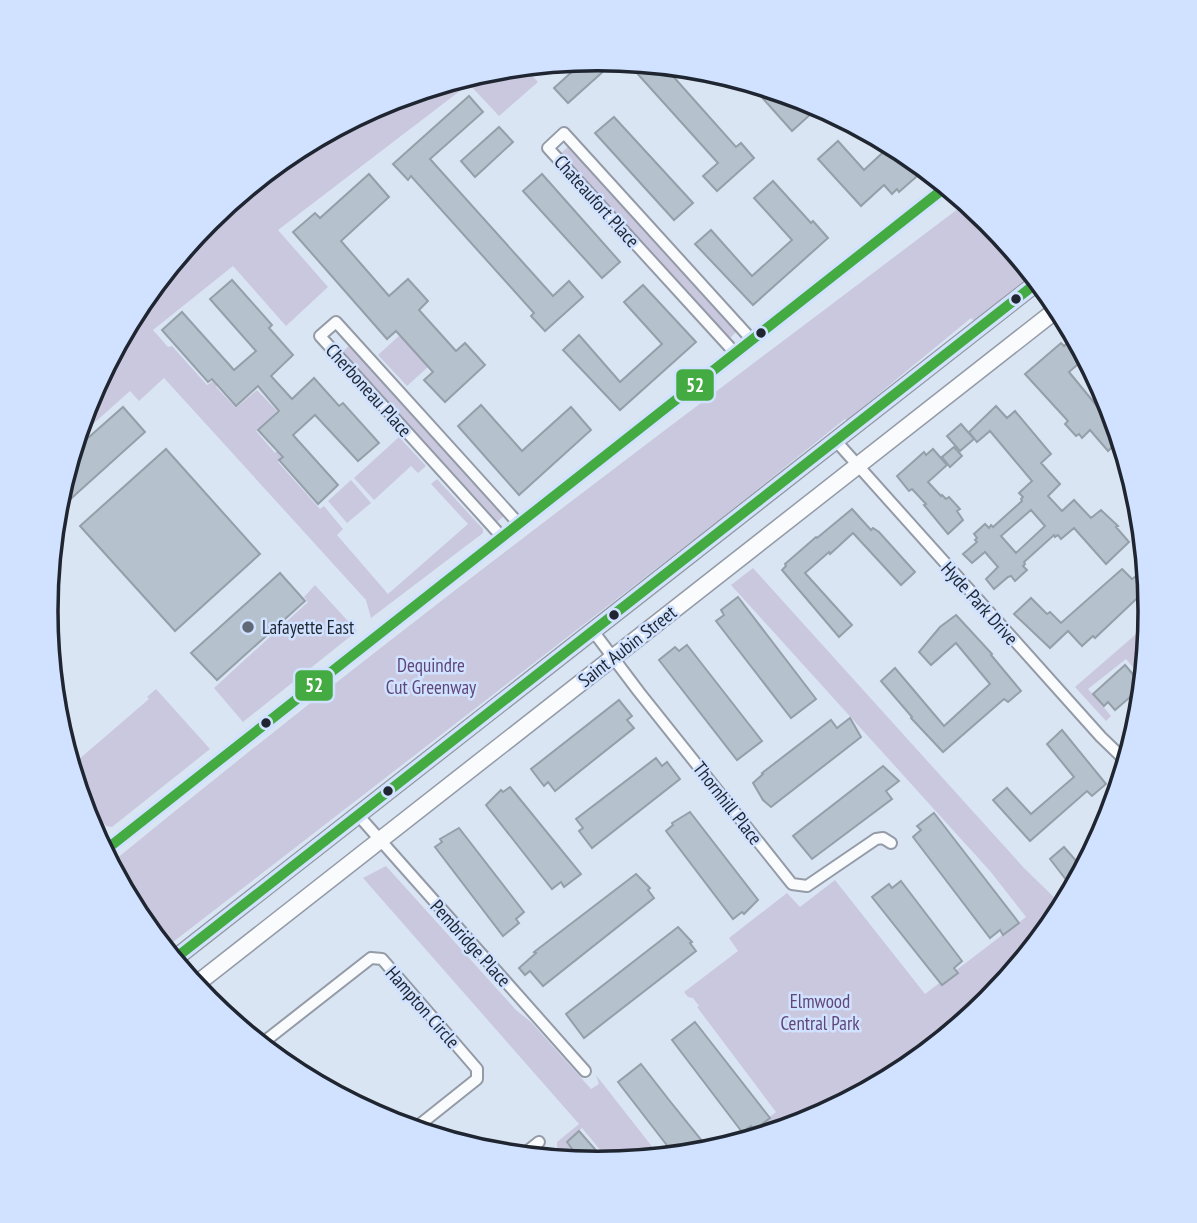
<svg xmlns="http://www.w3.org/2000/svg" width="1197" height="1223" viewBox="0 0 1197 1223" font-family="'PT Sans Narrow',sans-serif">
  <rect width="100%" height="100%" fill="#dae5f4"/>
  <g fill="#cac8de">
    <polygon points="523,66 538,82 499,116 469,84 278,230 328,287 286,326 233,266 153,330 168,347 172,346 207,385 216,379 220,383 216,387 236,408 257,390 277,411 256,431 275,453 279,450 285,455 278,462 320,509 324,506 343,529 337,535 388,594 468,524 431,484 437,479 483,529 483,533 371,618 366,600 164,378 139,401 130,391 75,440 88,400 139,304 208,220 292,151 387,100 491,69"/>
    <polygon points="568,147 736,332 729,339 561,153"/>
    <path d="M967 202 990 221 1033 273 974 321 971 318 847 420 845 419 719 520 164 949 138 918 110 864C389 635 679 420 967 202Z"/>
    <polygon points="400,335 428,367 407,386 378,355"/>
    <polygon points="349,346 504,516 497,522 342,352"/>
    <polygon points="399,437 426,466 418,473 411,466 374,500 354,478"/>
    <polygon points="351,480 371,503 347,523 328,501"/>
    <polygon points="753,568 1024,868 1064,907 1058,919 989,1003 905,1072 810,1123 735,1145 776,1112 697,1007 699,1006 693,998 688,997 684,992 738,951 729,938 787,893 800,907 835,880 925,994 1026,917 990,871 731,585"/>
    <polygon points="315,585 357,631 243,722 214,688 308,602 304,597"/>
    <polygon points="1150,622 1145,681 1126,659 1088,689 1111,716 1106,721 1075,687"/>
    <polygon points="156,689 210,749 112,827 106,826 80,798 70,767 149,699 147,697"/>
    <polygon points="386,866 516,1010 531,1022 591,1089 599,1084 596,1075 661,1158 611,1163 582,1128 566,1142 570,1148 563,1154 557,1147 557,1142 579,1124 363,878"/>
  </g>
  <g fill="#b5c1cc" stroke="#949fa9" stroke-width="2" fill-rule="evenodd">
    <polygon points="597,59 606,69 568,103 554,88 585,60"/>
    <polygon points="626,61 663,65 736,147 741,143 754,158 717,191 703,176 718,163"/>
    <polygon points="748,82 798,97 812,113 792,131"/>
    <polygon points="469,96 483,112 430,159 553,296 569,281 583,297 545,331 531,316 534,313 411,176 408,180 393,164"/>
    <polygon points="614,117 693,203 674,220 595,133"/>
    <polygon points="499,127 513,142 475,177 461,161"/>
    <polygon points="838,141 864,170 892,144 906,152 923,166 924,170 899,192 897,189 892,194 884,185 861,206 818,159"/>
    <polygon points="369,174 389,197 341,241 389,296 408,279 428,301 419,310 456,351 465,343 485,365 445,402 424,380 433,372 396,331 387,339 293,232 315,213 320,218"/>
    <polygon points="542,174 620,262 602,278 523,191"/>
    <polygon points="773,181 811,223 813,221 828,238 753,305 695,244 711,230 752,276 792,240 754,198"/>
    <polygon points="232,280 272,325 269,328 293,355 271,376 292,399 314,378 339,406 343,403 379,443 358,461 315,415 293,435 338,485 318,504 279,460 283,457 258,430 279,411 258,386 236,406 212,379 208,382 162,330 182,312 234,370 256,351 210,299"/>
    <polygon points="643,285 696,342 620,410 563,350 579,335 620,382 662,344 624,302"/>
    <polygon points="1075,336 1086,357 1069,372 1110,422 1115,418 1121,439 1108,451 1090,430 1082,438 1079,434 1076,436 1065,424 1068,421 1025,374 1061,343 1064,346"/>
    <polygon points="481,405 522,451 571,407 591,430 519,495 458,426"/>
    <path d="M996 406 1007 418 1015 411 1051 454 1041 463 1060 484 1048 496 1062 511 1074 500 1091 518 1101 510 1118 526 1116 527 1129 542 1106 564 1074 528 1061 539 1058 535 1055 537 1054 535 1024 562 1025 564 1023 566 1027 570 1015 581 1011 576 1008 577 994 589 986 579 998 567 985 552 972 563 963 554 977 542 975 540 977 538 974 534 985 524 989 528 991 525 993 527 1022 501 1021 499 1023 497 1019 493 1032 481 990 431 977 442 969 432ZM1031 510 1045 526 1016 553 1001 536Z"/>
    <polygon points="123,407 145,432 55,513 71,453"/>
    <polygon points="961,424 974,439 960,451 947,436"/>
    <polygon points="954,447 962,456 950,467 942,457"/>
    <polygon points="166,449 260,554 175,631 80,526"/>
    <polygon points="933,449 947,465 928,482 941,496 942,495 946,499 949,497 960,509 957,511 963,520 948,534 924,505 926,504 912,489 909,491 897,476 924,452 926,455"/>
    <polygon points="852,509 871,530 873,528 879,532 915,572 901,585 853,533 830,554 829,552 805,573 852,625 839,637 782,570 786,566 785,564 816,537 817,538"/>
    <polygon points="1122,569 1132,579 1139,574 1149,587 1095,638 1093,636 1082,646 1068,631 1050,648 1014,614 1031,598 1047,614 1050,612 1061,623"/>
    <polygon points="280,573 305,601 217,680 191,653"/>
    <polygon points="738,597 816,699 791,718 716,621 724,615 721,610"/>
    <polygon points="956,615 992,654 991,655 1021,691 1008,702 1004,699 943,752 911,718 912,717 881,681 895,668 944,726 990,684 956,643 931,665 919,652 940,627"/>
    <polygon points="687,645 762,741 737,760 659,660 675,647 679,651"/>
    <polygon points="1125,665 1143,686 1115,710 1108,702 1104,706 1093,694"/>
    <polygon points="619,700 632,716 627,720 634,728 555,791 548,782 544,786 531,769"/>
    <polygon points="850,718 861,737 771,807 763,800 753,783 763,774 762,773 831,720 837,728"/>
    <polygon points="1062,730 1106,784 1092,796 1087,791 1030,841 993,800 1007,788 1031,814 1074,777 1047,744"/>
    <polygon points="656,758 662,766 667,762 680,779 592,848 579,831 583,828 576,819"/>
    <polygon points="883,766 899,781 886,791 892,799 812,859 793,836"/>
    <polygon points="510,787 581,874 564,887 561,882 552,889 486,805 501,790 503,792"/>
    <polygon points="690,812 758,900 744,914 742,912 733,919 666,831 673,825 672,823"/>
    <polygon points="934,813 1019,923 1003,935 1000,930 990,938 913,837 921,830 917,826"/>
    <polygon points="459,828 524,912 516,919 519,923 503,936 435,847 442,842 440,839"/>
    <polygon points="1064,847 1084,870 1074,890 1050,859"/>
    <polygon points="636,874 650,888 648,890 654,898 543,986 530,971 525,975 519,968 536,953 534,952"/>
    <polygon points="901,881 962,961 954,968 958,973 942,985 872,897 889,884 892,888"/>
    <polygon points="678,927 692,942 690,943 696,951 584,1038 566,1014"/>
    <polygon points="695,1022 770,1118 754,1130 751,1126 742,1132 672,1040"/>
    <polygon points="641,1064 669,1100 711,1152 676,1157 618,1082"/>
    <polygon points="579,1131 608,1164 559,1161 572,1149 567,1142"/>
  </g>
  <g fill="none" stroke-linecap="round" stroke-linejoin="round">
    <defs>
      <g id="minor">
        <polyline points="735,353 548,148 564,133 752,340"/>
        <polyline points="836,441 1101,737 1128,763"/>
        <polyline points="502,537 320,336 336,322 519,524"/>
        <polyline points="593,631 639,692 792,884 807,886 876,839 883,838 891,843"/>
        <polyline points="358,815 585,1071"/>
        <polyline points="103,852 947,186"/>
        <polyline points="260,1045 371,958 382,959 477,1069 477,1079 413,1130"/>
        <polyline points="310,1081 321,1084 327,1090"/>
        <polyline points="520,1157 539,1142"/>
      </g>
      <g id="secondary">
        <polyline points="173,960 1039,281"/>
        <polyline points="194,986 1060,307"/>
      </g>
    </defs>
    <use href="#minor" stroke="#949ba7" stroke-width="14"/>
    <use href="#secondary" stroke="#949ba7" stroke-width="19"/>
    <use href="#minor" stroke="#f9fbfd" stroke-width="10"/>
    <use href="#secondary" stroke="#f9fbfd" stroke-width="16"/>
    <defs>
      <g id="bus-1">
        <polyline points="103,852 947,186"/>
        <polyline points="173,960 1039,281"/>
      </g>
    </defs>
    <use href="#bus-1" stroke="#d0e2ff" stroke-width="16"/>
    <use href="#bus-1" stroke="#44aa42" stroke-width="10"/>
  </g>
  <g fill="#1f2631" stroke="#d0e2ff" stroke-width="2.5">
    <circle cx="1016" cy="299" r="6"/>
    <circle cx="761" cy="333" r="6"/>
    <circle cx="614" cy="615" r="6"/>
    <circle cx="266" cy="723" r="6"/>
    <circle cx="388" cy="791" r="6"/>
  </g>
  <circle fill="#606975" stroke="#d0e2ff" stroke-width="2.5" cx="248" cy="627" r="7"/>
  <g text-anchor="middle" stroke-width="5" stroke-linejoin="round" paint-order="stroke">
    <g font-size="19" fill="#1f2631" stroke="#d0e2ff">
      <text transform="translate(597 201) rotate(48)" y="7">Chateaufort Place</text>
      <text transform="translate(369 390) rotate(48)" y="7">Cherboneau Place</text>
      <text transform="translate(980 603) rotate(48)" y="7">Hyde Park Drive</text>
      <text transform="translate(627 646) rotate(-38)" y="7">Saint Aubin Street</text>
      <text transform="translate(728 803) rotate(52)" y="7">Thornhill Place</text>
      <text transform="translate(471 943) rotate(48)" y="7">Pembridge Place</text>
      <text transform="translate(423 1007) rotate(49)" y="7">Hampton Circle</text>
    </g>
    <g font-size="19" fill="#1f2631" stroke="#d0e2ff" text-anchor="start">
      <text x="262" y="634">Lafayette East</text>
    </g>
    <g font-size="19" fill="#604778" stroke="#d0e2ff">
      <text x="431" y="672">Dequindre<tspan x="431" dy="22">Cut Greenway</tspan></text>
      <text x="820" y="1008">Elmwood<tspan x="820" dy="22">Central Park</tspan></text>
    </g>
  </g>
  <path d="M0 0H1197V1223H0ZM58 611a540 540 0 1 1 1080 0a540 540 0 1 1-1080 0Z" fill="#d0e2ff" fill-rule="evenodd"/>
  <path fill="none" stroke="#1f2631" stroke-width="3.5" d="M58 611a540 540 0 1 1 1080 0a540 540 0 1 1-1080 0Z"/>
  <g stroke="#d0e2ff" stroke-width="2.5">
    <rect x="675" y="368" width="40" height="34" rx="7" fill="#44aa42"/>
    <rect x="294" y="669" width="40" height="33" rx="7" fill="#44aa42"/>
  </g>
  <g font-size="19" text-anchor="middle" font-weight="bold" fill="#fff">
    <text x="695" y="392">52</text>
    <text x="314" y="692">52</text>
  </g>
</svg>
